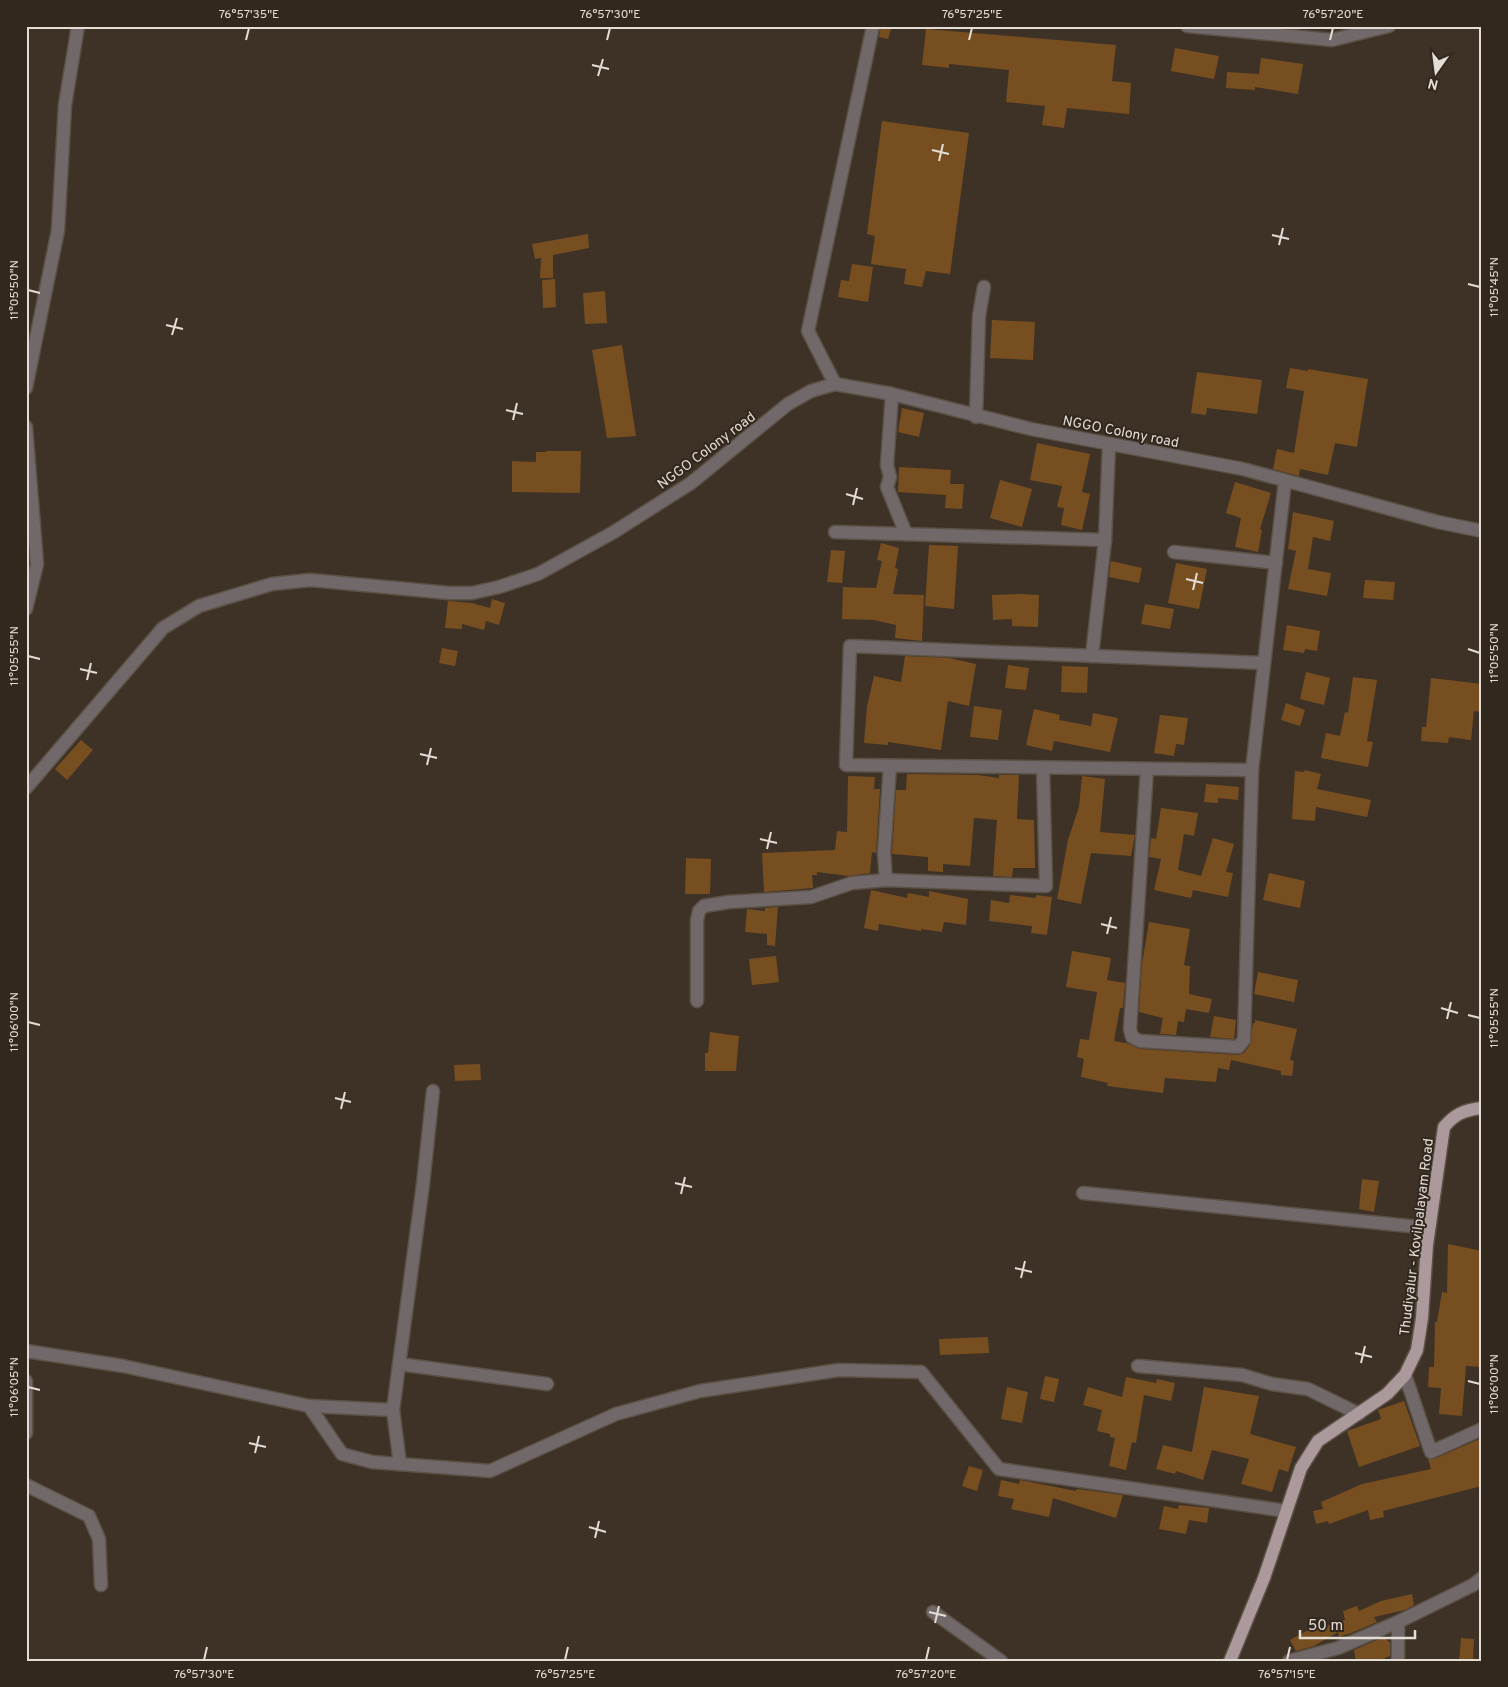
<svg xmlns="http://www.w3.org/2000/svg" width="1508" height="1687" viewBox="0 0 1508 1687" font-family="Overpass,sans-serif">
  <rect width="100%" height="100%" fill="#3e3227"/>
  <g fill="#774e1f">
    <polygon points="881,26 892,26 888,39 879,37"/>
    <polygon points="926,29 1116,45 1112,81 1131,83 1129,114 1067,108 1064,128 1042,125 1045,106 1006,102 1009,70 949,64 949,68 922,65"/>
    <polygon points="1175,48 1219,56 1214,79 1171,71"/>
    <polygon points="1261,58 1303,64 1298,94 1255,87 1255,90 1226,88 1227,72 1259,74"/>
    <polygon points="882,121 969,133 950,274 926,271 922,287 904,284 906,269 871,264 875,236 867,234"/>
    <polygon points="588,234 589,248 553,255 553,278 540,278 541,258 535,259 532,244"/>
    <polygon points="852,264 873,267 868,302 838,297 841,280 849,281"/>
    <polygon points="555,279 556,307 543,308 542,280"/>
    <polygon points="605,291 607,323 585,324 583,293"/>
    <polygon points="992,320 1035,322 1033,360 990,358"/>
    <polygon points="622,345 636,436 607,438 592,350"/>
    <polygon points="1290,368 1308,371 1308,369 1368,379 1357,447 1335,443 1328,475 1300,469 1299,476 1273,469 1277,449 1294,453 1304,391 1286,388"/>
    <polygon points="1197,372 1262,380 1257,414 1207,408 1206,415 1191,413"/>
    <polygon points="902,408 924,413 919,437 898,432"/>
    <polygon points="1037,443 1090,454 1082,492 1090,494 1082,530 1061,525 1064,508 1057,507 1062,486 1030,480"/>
    <polygon points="546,451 581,451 580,493 512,492 512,461 536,462 536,452 546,452"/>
    <polygon points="899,467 951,470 950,484 964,484 962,509 945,508 946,495 898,492"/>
    <polygon points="1000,480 1032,489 1022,527 990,518"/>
    <polygon points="1235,482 1271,493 1260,529 1262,530 1258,552 1235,547 1241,518 1226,513"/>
    <polygon points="1293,512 1334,521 1330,541 1313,537 1308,569 1331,573 1327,596 1288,589 1296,551 1288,549"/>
    <polygon points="881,543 899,548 895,568 898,569 893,594 924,595 922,641 895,638 896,625 874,620 842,619 843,587 876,588 882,561 877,560"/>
    <polygon points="929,545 958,546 954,609 925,606"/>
    <polygon points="831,550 845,551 842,583 827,582"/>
    <polygon points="1111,561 1142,568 1139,583 1109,577"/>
    <polygon points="1176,563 1207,569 1199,609 1168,603"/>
    <polygon points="1365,580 1395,582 1393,600 1363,598"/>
    <polygon points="1020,594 1039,595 1038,627 1012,626 1012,619 993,620 992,595"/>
    <polygon points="492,599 505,603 499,625 486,621 484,630 462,624 462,629 445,628 448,601 472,603 490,608"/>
    <polygon points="1145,604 1174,609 1170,629 1141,624"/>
    <polygon points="1287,625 1320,631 1317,651 1305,649 1304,653 1283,650"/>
    <polygon points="442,648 458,651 455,666 439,663"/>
    <polygon points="905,656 949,658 976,664 969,706 948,701 941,750 888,742 888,745 864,743 867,706 874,676 901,682"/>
    <polygon points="1008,665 1029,668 1026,690 1005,688"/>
    <polygon points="1062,666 1088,667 1087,693 1061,692"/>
    <polygon points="1306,672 1330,678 1324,705 1300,699"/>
    <polygon points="1353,677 1377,680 1367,741 1373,742 1368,767 1321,758 1326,733 1340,736 1345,712 1348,713"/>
    <polygon points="1431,678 1482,684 1482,712 1474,711 1471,740 1449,737 1448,743 1421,741 1422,727 1426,727"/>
    <polygon points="1286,703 1305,710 1300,726 1281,720"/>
    <polygon points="974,706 1002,710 998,740 970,737"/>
    <polygon points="1034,709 1060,715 1059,720 1091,726 1093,713 1118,718 1110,752 1054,741 1052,751 1026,745"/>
    <polygon points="1160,715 1188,718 1184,745 1176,744 1174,756 1154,753"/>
    <polygon points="81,740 93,750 67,780 55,769"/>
    <polygon points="1305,770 1321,774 1317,789 1371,800 1367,817 1316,807 1315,821 1292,819 1295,771 1304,772"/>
    <polygon points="907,774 978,775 999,778 999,775 1019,775 1017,819 1034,820 1035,868 1013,868 1012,877 993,876 997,820 974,818 970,866 943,864 943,872 928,871 928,857 892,854 896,790 906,790"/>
    <polygon points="848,776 875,777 874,789 880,789 876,853 872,852 870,873 848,876 817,872 817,875 812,875 813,888 764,892 762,853 835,850 837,831 847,832"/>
    <polygon points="1082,776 1105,779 1100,832 1135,835 1131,856 1091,853 1081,904 1057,899 1068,840 1079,807"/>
    <polygon points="1206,784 1239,787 1238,800 1218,798 1218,803 1204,802"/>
    <polygon points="1161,808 1198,813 1194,836 1184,834 1178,870 1201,876 1213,838 1234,844 1226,872 1233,873 1228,897 1193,890 1191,898 1154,890 1161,859 1149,857 1151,838 1156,839"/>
    <polygon points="686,858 711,859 710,894 685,894"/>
    <polygon points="1269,873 1305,881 1300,908 1263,900"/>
    <polygon points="871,890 907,898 908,893 929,897 929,891 968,899 966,925 944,922 942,932 921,929 921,931 879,924 878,931 864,928"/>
    <polygon points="1010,895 1036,898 1036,895 1052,897 1047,935 1031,933 1032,926 989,921 991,900 1009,903"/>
    <polygon points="778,907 775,946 767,945 767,934 745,932 747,909 765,911 765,908"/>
    <polygon points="1149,922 1190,929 1184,965 1190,966 1189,994 1212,999 1209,1013 1186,1009 1184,1022 1178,1021 1176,1035 1160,1034 1163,1018 1139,1012 1142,964"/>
    <polygon points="1072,951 1111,958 1107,980 1125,983 1123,1008 1120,1008 1114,1041 1126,1043 1140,1049 1238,1055 1244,1053 1250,1045 1253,1023 1255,1023 1255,1020 1297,1029 1290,1060 1294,1061 1292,1076 1281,1075 1281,1071 1231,1060 1229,1070 1218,1068 1216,1082 1165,1078 1163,1093 1107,1086 1108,1083 1081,1077 1084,1059 1077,1057 1080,1039 1089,1040 1097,992 1066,987"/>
    <polygon points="776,956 779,982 752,985 749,959"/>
    <polygon points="1258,972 1298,980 1294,1002 1254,994"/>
    <polygon points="1214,1016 1236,1020 1234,1039 1210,1037"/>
    <polygon points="710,1032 739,1036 736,1071 705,1071 705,1053 708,1053"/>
    <polygon points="480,1064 481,1080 455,1081 454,1065"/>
    <polygon points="1362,1179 1379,1181 1374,1212 1359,1209"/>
    <polygon points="1448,1244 1482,1251 1482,1367 1466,1366 1462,1416 1439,1414 1441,1388 1428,1387 1429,1367 1434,1367 1435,1322 1437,1322 1442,1292 1447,1293"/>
    <polygon points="988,1337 989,1353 940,1355 939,1339"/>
    <polygon points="1045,1376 1059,1379 1054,1402 1040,1399"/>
    <polygon points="1126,1377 1156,1383 1157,1379 1175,1383 1171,1401 1144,1395 1136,1443 1132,1442 1126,1470 1109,1466 1115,1438 1110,1437 1110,1434 1097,1431 1102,1410 1083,1405 1088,1387 1122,1397"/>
    <polygon points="1007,1387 1028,1392 1022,1423 1001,1419"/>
    <polygon points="1204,1387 1259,1396 1250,1434 1296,1447 1288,1472 1279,1469 1272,1492 1241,1484 1249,1459 1212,1450 1203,1480 1176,1471 1175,1474 1156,1469 1163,1445 1192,1452"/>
    <polygon points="1404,1401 1420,1446 1359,1467 1347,1431 1381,1419 1378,1410"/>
    <polygon points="1482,1438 1482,1486 1383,1511 1384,1517 1370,1520 1368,1510 1329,1524 1328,1521 1316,1524 1313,1511 1323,1509 1321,1502 1362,1484 1431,1469 1428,1459 1434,1459"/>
    <polygon points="969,1466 983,1470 977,1491 962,1486"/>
    <polygon points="1001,1480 1019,1484 1020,1480 1076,1491 1077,1489 1123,1495 1116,1518 1053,1498 1049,1517 1011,1509 1014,1499 998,1496"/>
    <polygon points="1179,1505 1209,1508 1207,1523 1189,1520 1186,1534 1159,1529 1164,1506 1178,1509"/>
    <polygon points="1412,1594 1414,1605 1405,1610 1374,1617 1377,1622 1351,1633 1339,1637 1338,1632 1314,1646 1296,1651 1290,1640 1316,1626 1318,1629 1345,1620 1343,1611 1357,1606 1359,1611 1381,1601"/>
    <polygon points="1384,1637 1390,1643 1390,1656 1378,1661 1356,1661 1354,1650"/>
    <polygon points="1461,1638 1474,1639 1473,1661 1459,1661"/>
  </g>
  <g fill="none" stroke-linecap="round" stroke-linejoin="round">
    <defs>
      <g id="minor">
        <polyline points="1187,26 1332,40 1389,26"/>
        <polyline points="835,384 808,331 873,26"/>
        <polyline points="26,388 58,230 65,105 78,26"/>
        <polyline points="892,394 887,465 890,477 887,487 906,534"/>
        <polyline points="976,417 979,316 984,287"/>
        <polyline points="26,427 37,564 26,609"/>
        <polyline points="835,532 1105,540 1109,445"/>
        <polyline points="1174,552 1276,563"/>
        <polyline points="1092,656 1105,540"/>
        <path d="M1264 663 850 646 846 765 1252 770C1263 674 1274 578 1285 481"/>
        <polyline points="1147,769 1130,1029 1132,1037 1140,1041 1238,1047 1244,1040 1252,770"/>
        <polyline points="26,788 163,628 199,606 272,584 310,580 449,593 472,593 499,587 538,574 614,532 691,483 788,404 811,391 835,384 892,394 1031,429 1243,469 1438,522 1482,531"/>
        <polyline points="886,880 884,853 890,766"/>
        <polyline points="697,1001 697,920 699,911 704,906 729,902 811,897 852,883 886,880 1046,886 1043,768"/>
        <polyline points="1083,1193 1429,1228"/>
        <polyline points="26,1351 123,1366 309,1406 342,1454 372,1462 490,1471 616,1414 700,1391 839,1370 921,1372 999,1469 1286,1511"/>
        <polyline points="399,1364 547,1384"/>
        <polyline points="1138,1366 1242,1375 1272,1384 1308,1389 1359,1414"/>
        <polyline points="1405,1375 1431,1452 1482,1429"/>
        <polyline points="26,1381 26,1433"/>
        <polyline points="309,1406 393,1410 423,1184 433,1091"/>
        <polyline points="393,1410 400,1464"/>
        <polyline points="26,1485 89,1516 99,1539 101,1585"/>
        <polyline points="933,1612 1001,1661"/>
        <polyline points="1289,1661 1338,1648 1398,1622 1473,1585 1482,1578"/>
        <polyline points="1398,1661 1398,1622"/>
      </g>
      <path id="major" d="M1230 1661 1264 1578 1301 1468 1318 1441 1387 1394 1405 1375 1417 1350 1422 1318 1427 1245 1444 1127C1455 1114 1464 1110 1482 1108"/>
    </defs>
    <use href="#minor" stroke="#5c5146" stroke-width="15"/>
    <use href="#major" stroke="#5c5146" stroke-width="15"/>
    <use href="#minor" stroke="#716869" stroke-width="12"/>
    <use href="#major" stroke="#ab999b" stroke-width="12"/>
  </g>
  <path fill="none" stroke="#e4ddd6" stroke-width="2" d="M246 40 249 28M607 40 610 28M969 40 972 28M1330 40 1333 28M592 65 609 69M598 76 603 59M932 150 949 154M939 161 943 144M1272 235 1289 239M1279 245 1283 228M1468 284 1480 287M28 290 40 293M166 325 183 329M172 335 177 318M506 410 523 414M513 420 517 403M846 494 863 499M853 505 857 488M1186 579 1203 583M1193 590 1197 573M1468 649 1480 653M28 656 40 659M80 669 97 673M87 680 91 663M420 754 437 758M427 765 431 748M760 839 777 843M767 849 771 832M1101 924 1117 928M1107 934 1111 917M1441 1008 1458 1013M1468 1015 1480 1018M1447 1019 1451 1002M28 1022 40 1025M335 1098 351 1102M341 1109 345 1092M675 1183 692 1187M681 1194 685 1177M1015 1268 1032 1272M1021 1278 1025 1261M1355 1353 1372 1357M1361 1363 1365 1346M1468 1381 1480 1384M28 1387 40 1390M249 1443 266 1447M255 1453 259 1436M589 1527 606 1532M595 1538 599 1521M929 1612 946 1616M935 1623 939 1606M204 1660 207 1647M565 1660 568 1647M926 1660 929 1647M1287 1660 1290 1647"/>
  <g text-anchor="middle" stroke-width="4" stroke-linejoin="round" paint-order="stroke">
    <g font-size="14" fill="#e4ddd6" stroke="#33281e">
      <text transform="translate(1121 431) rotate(11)" y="5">NGGO Colony road</text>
      <text transform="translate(706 450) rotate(-37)" y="5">NGGO Colony road</text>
      <text transform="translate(1416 1237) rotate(-83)" y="5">Thudiyalur - Kovilpalayam Road</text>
    </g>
  </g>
  <rect width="1508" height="1687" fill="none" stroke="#33281e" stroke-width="55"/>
  <g transform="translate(1436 72) rotate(194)" stroke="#33281e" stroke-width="4" paint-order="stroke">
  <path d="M0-4L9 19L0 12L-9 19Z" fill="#e4ddd6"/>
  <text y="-8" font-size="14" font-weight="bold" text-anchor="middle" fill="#e4ddd6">N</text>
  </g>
  <path d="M1300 1630v8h115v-8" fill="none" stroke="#e4ddd6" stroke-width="2.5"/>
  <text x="1308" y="1630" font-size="15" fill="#e4ddd6" stroke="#33281e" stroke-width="4" paint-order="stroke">50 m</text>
  <rect x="28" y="28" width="1452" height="1632" fill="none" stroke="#e4ddd6" stroke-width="2"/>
  <g font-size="12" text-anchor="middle" fill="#e4ddd6">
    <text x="249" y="18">76°57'35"E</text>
    <text x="610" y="18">76°57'30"E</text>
    <text x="972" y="18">76°57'25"E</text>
    <text x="1333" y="18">76°57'20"E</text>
    <text transform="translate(1494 287) rotate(-90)" y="4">11°05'45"N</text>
    <text transform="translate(14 290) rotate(-90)" y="4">11°05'50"N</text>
    <text transform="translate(1494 653) rotate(-90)" y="4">11°05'50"N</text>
    <text transform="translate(14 656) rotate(-90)" y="4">11°05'55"N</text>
    <text transform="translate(1494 1018) rotate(-90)" y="4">11°05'55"N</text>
    <text transform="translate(14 1022) rotate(-90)" y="4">11°06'00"N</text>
    <text transform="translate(1494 1384) rotate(-90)" y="4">11°06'00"N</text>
    <text transform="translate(14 1387) rotate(-90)" y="4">11°06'05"N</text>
    <text x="204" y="1678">76°57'30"E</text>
    <text x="565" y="1678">76°57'25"E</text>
    <text x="926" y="1678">76°57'20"E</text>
    <text x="1287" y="1678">76°57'15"E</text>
  </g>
</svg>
